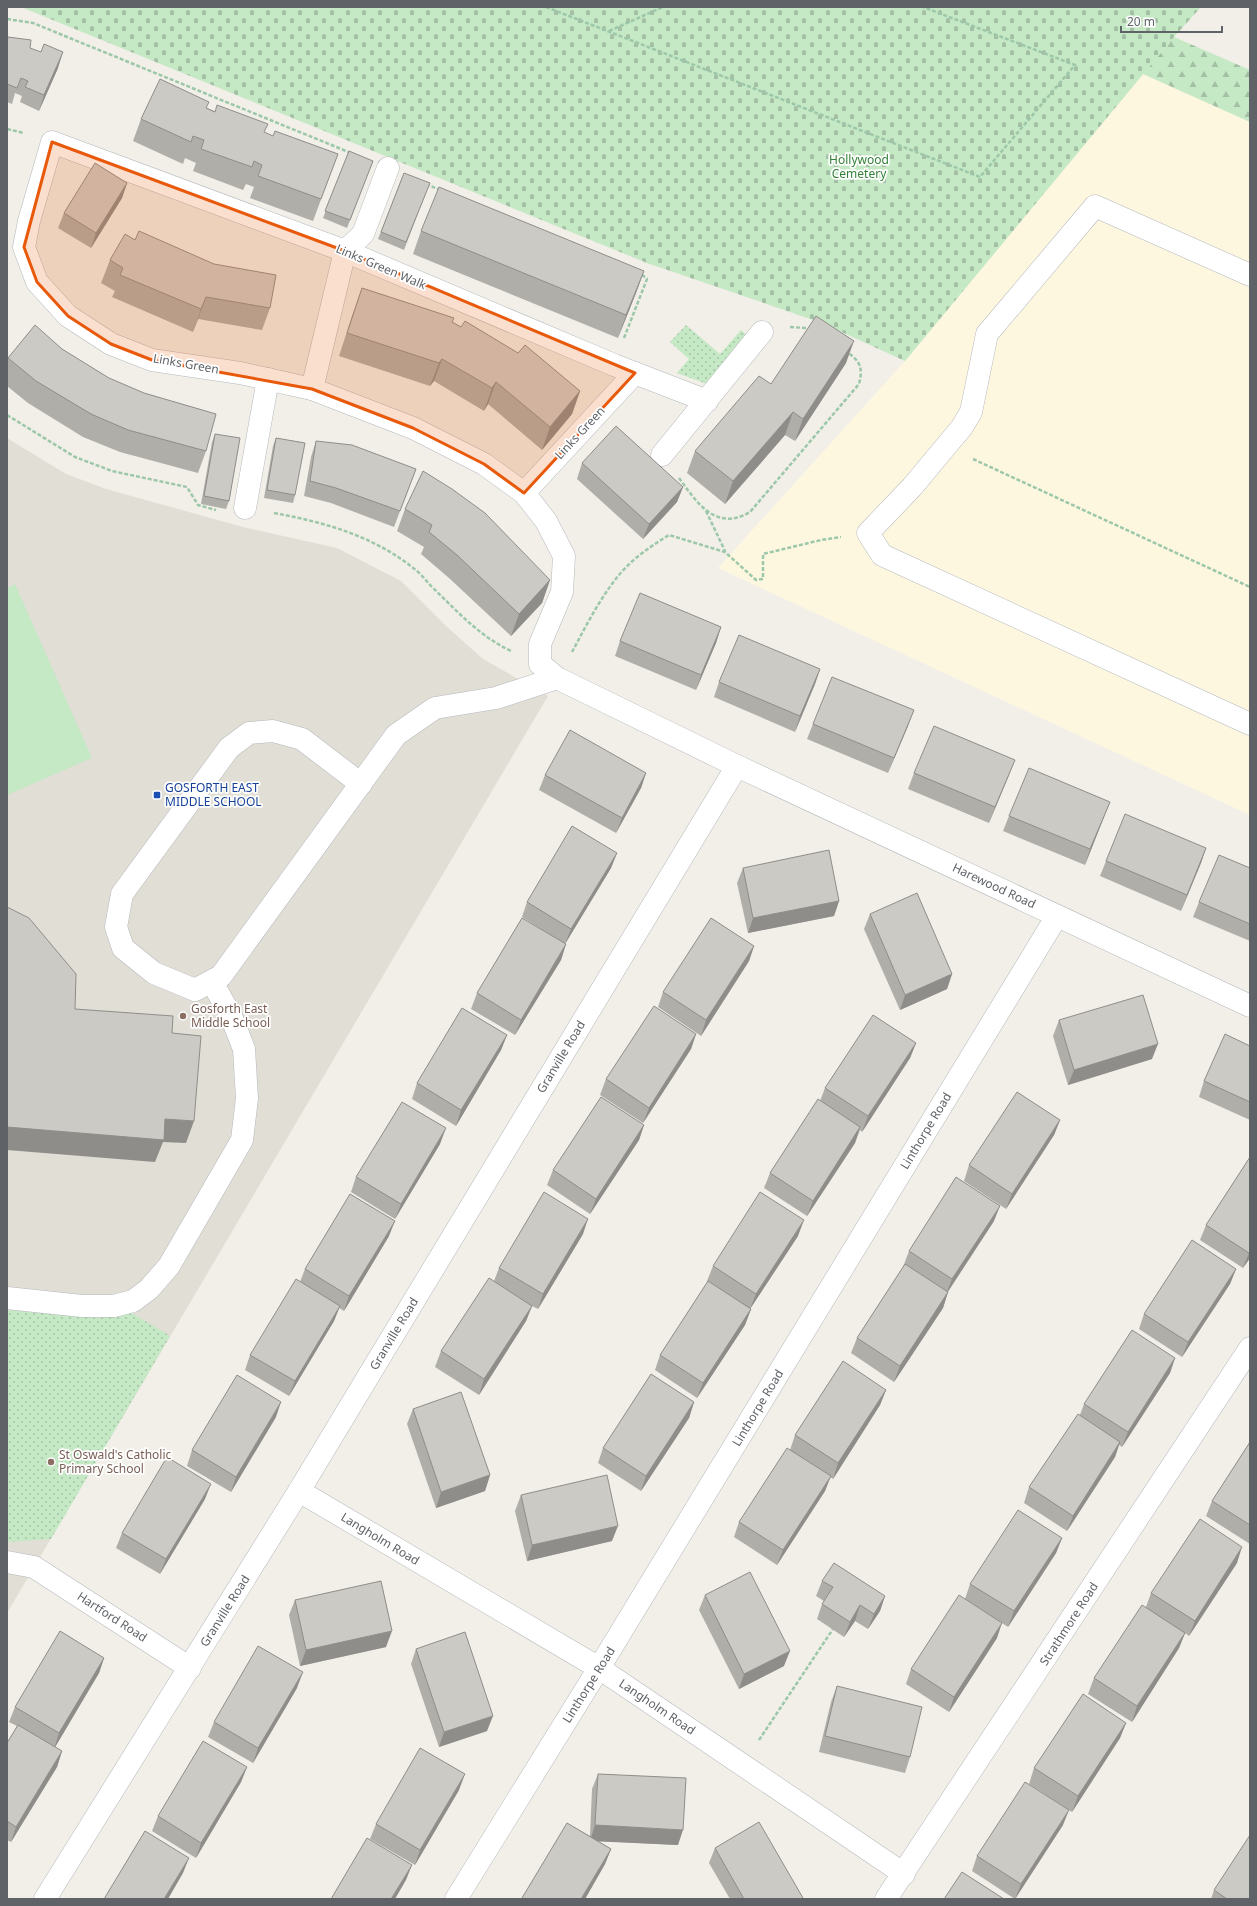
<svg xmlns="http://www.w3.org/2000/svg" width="1257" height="1906" viewBox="0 0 1257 1906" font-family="'Noto Sans',sans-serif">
  <defs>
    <pattern id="green-dots" width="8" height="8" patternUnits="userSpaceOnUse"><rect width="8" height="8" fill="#c5e8c5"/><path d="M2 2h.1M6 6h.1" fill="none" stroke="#a3c0a4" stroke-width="1.8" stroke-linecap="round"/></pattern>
    <pattern id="forest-firs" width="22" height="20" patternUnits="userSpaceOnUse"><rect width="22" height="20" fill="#c5e8c5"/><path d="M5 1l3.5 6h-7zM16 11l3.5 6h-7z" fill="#a3c0a4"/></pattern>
    <pattern id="cemetery-stones" width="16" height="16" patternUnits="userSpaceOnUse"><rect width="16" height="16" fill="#c5e8c5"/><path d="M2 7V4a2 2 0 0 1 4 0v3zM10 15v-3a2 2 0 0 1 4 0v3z" fill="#a3c0a4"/></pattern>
  </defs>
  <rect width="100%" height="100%" fill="#f1efe8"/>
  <polygon fill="#fef7e0" points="1143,74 1250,122 1250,815 718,568 905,361"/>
  <polygon fill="#e1ded6" points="7,438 66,474 106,489 243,527 337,548 401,581 446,626 483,659 548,696 7,1613"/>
  <g fill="url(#green-dots)">
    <polygon points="686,325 720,354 741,330 762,349 726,391 677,373 689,359 670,342"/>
    <polygon points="7,1310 99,1318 130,1312 170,1336 51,1539 7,1542"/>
  </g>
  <polygon fill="url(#forest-firs)" points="1174,37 1250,70 1250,122 1143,74"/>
  <polygon fill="url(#cemetery-stones)" points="21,7 1201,7 1174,37 905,361 822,323 647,263"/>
  <polygon fill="#c5e8c5" points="15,584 92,758 7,795 7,588"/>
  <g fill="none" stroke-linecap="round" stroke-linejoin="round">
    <defs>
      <g id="minor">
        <polyline points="1250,275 1095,206 987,334 971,412 962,427 912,487 868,533 882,555 1250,724"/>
        <polyline points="312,389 345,251 363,234 388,168"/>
        <polyline points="707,401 614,365 345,251 52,142 29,221 24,247 37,282 68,316 111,344 152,360 240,373 312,389 413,428 484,464 524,493 546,521 564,556 562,592 540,644 540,664 557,678 737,766 1250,1006"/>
        <polyline points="662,455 762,332"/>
        <polyline points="524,493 635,373"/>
        <polyline points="245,508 268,379"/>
        <polyline points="361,784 302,739 273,731 249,733 229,748 122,894 116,927 123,948 154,973 195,990 221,976 396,735 435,708 496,698 557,678"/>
        <polyline points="7,1298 82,1306 114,1306 133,1301 149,1289 169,1266 242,1140 247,1098 244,1049 231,1016 212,982"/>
        <polyline points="299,1491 599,1668 904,1874"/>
        <polyline points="7,1562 34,1567 190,1668"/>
        <polyline points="45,1899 299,1491 737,766"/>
        <polyline points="456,1899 599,1668 1057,916"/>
        <polyline points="886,1899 1250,1348"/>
      </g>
    </defs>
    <use href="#minor" stroke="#b5b8bc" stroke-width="23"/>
    <g stroke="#9cc7a9" stroke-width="2.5" stroke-dasharray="4 2" stroke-linecap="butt">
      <polyline points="546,7 980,177 1075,65 923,7"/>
      <polyline points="7,19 33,23 351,153"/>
      <polyline points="609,31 663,7"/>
      <polyline points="7,129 24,133"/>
      <polyline points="426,184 440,190"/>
      <polyline points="790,327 806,328 811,330"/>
      <polyline points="624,338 647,279 640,273"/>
      <polyline points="7,415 75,457 112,471 187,487 198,505 216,510"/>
      <polyline points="973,459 1250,587"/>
      <path d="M679 478C697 503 716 532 750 512L859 384C863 368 861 362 847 352"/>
      <polyline points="706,511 725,551"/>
      <path d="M274 513C323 522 371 535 412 567 419 572 425 579 431 586 456 610 479 636 511 651"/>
      <path d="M572 652C586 626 600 598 619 575 632 559 651 546 669 535L725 552 756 580 763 579V554L821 540 841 537"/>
      <polyline points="759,1740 833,1629"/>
    </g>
    <use href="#minor" stroke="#fff" stroke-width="22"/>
  </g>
  <g fill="#afaea9">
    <polygon points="8,37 30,48 58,68 39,111 20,102 22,96 15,93 12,104 7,102 7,38"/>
    <polygon points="207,108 273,136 338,154 313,221 250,198 254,187 246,184 243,190 193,171 196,163 185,158 183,164 133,141 141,119"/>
    <polygon points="349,151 373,161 347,228 323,218"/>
    <polygon points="404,173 427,190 404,250 378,239"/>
    <polygon points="127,183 122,198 91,248 58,228 64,213"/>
    <polygon points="421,231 644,271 636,293 618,338 413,254"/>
    <polygon points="135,240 270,308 262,330 198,319 193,332 112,297 115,291 101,283 110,260"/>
    <polygon points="362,288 452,322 580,391 572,414 542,450 488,404 484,411 434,381 430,386 339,356 354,310"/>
    <polygon points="62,349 206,451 198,473 120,452 83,437 28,403 7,386 7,360 8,358"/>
    <polygon points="846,363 795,441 785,435 725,504 687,473 695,451 771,384"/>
    <polygon points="215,434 229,501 226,509 201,504 212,442"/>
    <polygon points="276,438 295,495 293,503 264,498 273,446"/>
    <polygon points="316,441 416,469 394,527 331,503 304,496 311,457"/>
    <polygon points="582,463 683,487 677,502 643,539 577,479"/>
    <polygon points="405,509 550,580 542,603 511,636 449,578 421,554 424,547 397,531"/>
    <polygon points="721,627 716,643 696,690 615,656 620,641"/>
    <polygon points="820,669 815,684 795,732 714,697 719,682"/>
    <polygon points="813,724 908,726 888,773 807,739"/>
    <polygon points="646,773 641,788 616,833 539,790 545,775"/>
    <polygon points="914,773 1009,775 989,823 908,789"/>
    <polygon points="1110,802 1104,817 1085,865 1003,831 1009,816"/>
    <polygon points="1206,848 1201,863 1181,911 1100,876 1106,861"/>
    <polygon points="617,853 611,868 565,944 522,917 527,902"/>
    <polygon points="743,868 839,901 834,916 748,933 737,883"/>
    <polygon points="1250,868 1250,941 1193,917 1199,902"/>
    <polygon points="870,914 952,974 947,989 900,1010 864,929"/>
    <polygon points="566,944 561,960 515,1035 471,1009 477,993"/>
    <polygon points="754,946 749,961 701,1036 658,1007 663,992"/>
    <polygon points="1059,1020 1152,1059 1068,1085 1053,1036"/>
    <polygon points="696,1034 691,1049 643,1123 600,1095 606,1079"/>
    <polygon points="507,1035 501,1050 456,1126 412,1099 417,1083"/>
    <polygon points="916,1043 910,1058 862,1132 860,1130 855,1143 807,1216 764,1188 770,1173 820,1101 825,1088"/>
    <polygon points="1250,1046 1250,1120 1199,1097 1204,1081"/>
    <polygon points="1060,1120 1054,1135 1006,1209 964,1181 969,1165"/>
    <polygon points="644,1125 639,1140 590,1214 547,1185 553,1170"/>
    <polygon points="440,1144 395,1219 351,1192 356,1177"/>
    <polygon points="1250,1157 1250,1258 1243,1268 1200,1240 1206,1225"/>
    <polygon points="994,1221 948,1292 943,1308 894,1382 851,1353 857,1338 903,1267 909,1251"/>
    <polygon points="583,1234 538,1309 532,1306 526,1321 479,1395 435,1367 441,1351 494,1281 499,1268"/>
    <polygon points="389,1236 344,1311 339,1308 334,1321 289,1396 245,1370 250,1355 300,1282 305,1269"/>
    <polygon points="798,1236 750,1309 751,1309 745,1325 697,1398 655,1370 660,1355 708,1282 707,1281 713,1266"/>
    <polygon points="1236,1269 1230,1284 1182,1357 1139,1329 1144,1314"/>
    <polygon points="1175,1358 1170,1373 1122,1447 1119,1445 1115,1457 1067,1531 1024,1503 1029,1487 1080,1415 1084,1404"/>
    <polygon points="886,1390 880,1405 833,1479 830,1477 825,1491 777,1565 734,1537 739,1522 790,1450 795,1435"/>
    <polygon points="694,1402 689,1418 641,1491 598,1463 603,1448"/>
    <polygon points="413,1409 490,1475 485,1491 436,1508 407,1424"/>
    <polygon points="276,1417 231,1492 187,1466 192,1450"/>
    <polygon points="1250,1442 1250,1544 1206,1516 1212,1501"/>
    <polygon points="521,1495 612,1541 527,1561 515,1511"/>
    <polygon points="205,1499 160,1574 116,1548 122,1533"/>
    <polygon points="1062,1538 1056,1553 1008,1627 965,1599 970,1584"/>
    <polygon points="1237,1563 1189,1636 1185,1633 1179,1648 1132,1722 1088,1694 1094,1678 1146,1607 1151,1593"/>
    <polygon points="822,1581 885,1596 880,1611 868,1629 855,1621 844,1637 817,1619 822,1604 824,1601 816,1596"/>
    <polygon points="705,1595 784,1666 739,1689 699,1610"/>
    <polygon points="295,1600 386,1647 300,1666 289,1615"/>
    <polygon points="997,1638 949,1712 906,1684 911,1669"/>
    <polygon points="416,1649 487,1731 439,1747 411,1664"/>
    <polygon points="104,1658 99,1673 55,1747 62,1751 57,1767 11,1842 7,1840 7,1743 17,1726 9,1722 15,1707"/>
    <polygon points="837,1686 910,1757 905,1773 819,1752 831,1702"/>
    <polygon points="297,1688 253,1763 208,1737 214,1722"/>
    <polygon points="1126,1723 1120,1738 1072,1812 1029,1784 1034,1768"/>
    <polygon points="247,1767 241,1782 196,1858 152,1831 158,1816"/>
    <polygon points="598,1774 678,1845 598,1841 611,1849 605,1864 585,1899 522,1899 567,1823 590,1836 592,1789"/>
    <polygon points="459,1790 415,1865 370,1839 376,1824"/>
    <polygon points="1063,1825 1015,1899 972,1871 977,1856"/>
    <polygon points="715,1848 803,1899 730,1899 709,1863"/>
    <polygon points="1214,1890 1250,1899 1211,1899"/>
  </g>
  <g fill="#8f8d8a">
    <polygon points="63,52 58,68 39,111 44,95"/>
    <polygon points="127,183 122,198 91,248 96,233"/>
    <polygon points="644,271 636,293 618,338 626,315"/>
    <polygon points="206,297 198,319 193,332 201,309"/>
    <polygon points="854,341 846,363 795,441 803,419"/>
    <polygon points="442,359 434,381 430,386 439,363"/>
    <polygon points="496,382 488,404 484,411 492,388"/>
    <polygon points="580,391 572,414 542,450 550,427"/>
    <polygon points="793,412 785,435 725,504 733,481"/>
    <polygon points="683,487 677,502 643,539 649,524"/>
    <polygon points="550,580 542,603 511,636 519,614"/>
    <polygon points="721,627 716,643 696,690 701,675"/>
    <polygon points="820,669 815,684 795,732 800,716"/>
    <polygon points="914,710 908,726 888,773 894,758"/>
    <polygon points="1015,760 1009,775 989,823 995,807"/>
    <polygon points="646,773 641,788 616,833 622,818"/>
    <polygon points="1110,802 1104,817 1085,865 1090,849"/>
    <polygon points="1206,848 1201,863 1181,911 1187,895"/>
    <polygon points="617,853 611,868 565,944 571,929"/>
    <polygon points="839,901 834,916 748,933 753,918"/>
    <polygon points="566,944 561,960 515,1035 521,1020"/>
    <polygon points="754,946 749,961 701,1036 706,1020"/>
    <polygon points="952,974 947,989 900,1010 905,995"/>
    <polygon points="696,1034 691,1049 643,1123 649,1108"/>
    <polygon points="507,1035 501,1050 456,1126 461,1110"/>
    <polygon points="916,1043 910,1058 862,1132 868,1116"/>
    <polygon points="1158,1044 1152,1059 1068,1085 1074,1070"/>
    <polygon points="165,1119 194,1121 186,1143 163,1142 155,1162 7,1150 7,1127"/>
    <polygon points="1060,1120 1054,1135 1006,1209 1012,1194"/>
    <polygon points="644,1125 639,1140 590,1214 596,1199"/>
    <polygon points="860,1127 855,1143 807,1216 813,1201"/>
    <polygon points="446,1128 440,1144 395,1219 401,1204"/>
    <polygon points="1000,1206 994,1221 946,1294 952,1279"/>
    <polygon points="588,1219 583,1234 538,1309 543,1294"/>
    <polygon points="804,1220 798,1236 750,1309 756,1294"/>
    <polygon points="395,1221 389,1236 344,1311 349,1296"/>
    <polygon points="1250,1251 1250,1258 1243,1268 1249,1253"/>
    <polygon points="1236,1269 1230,1284 1182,1357 1188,1342"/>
    <polygon points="948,1292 943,1308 894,1382 900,1366"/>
    <polygon points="340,1306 334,1321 289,1396 295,1381"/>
    <polygon points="532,1306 526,1321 479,1395 484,1379"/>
    <polygon points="751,1309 745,1325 697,1398 703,1383"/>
    <polygon points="1175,1358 1170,1373 1122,1447 1128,1432"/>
    <polygon points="886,1390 880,1405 833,1479 838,1463"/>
    <polygon points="281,1402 276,1417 231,1492 236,1477"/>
    <polygon points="694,1402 689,1418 641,1491 646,1476"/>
    <polygon points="1120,1442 1115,1457 1067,1531 1073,1516"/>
    <polygon points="490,1475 485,1491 436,1508 441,1492"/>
    <polygon points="831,1476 825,1491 777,1565 783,1550"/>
    <polygon points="211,1484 205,1499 160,1574 166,1559"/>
    <polygon points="618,1526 612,1541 527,1561 532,1545"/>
    <polygon points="1062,1538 1056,1553 1008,1627 1014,1611"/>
    <polygon points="1242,1547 1237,1563 1189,1636 1195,1621"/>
    <polygon points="885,1596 880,1611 868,1629 874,1614"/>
    <polygon points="860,1605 855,1621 844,1637 850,1622"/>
    <polygon points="1002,1623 997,1638 949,1712 954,1697"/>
    <polygon points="392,1631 386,1647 300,1666 306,1650"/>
    <polygon points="1185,1633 1179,1648 1132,1722 1137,1706"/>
    <polygon points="790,1651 784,1666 739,1689 744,1674"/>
    <polygon points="104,1658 99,1673 54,1749 59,1733"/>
    <polygon points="303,1672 297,1688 253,1763 258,1748"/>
    <polygon points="493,1716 487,1731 439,1747 444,1732"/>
    <polygon points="1126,1723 1120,1738 1072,1812 1078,1796"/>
    <polygon points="62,1751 57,1767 11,1842 16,1827"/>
    <polygon points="247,1767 241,1782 196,1858 201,1843"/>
    <polygon points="465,1774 459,1790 415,1865 420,1850"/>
    <polygon points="1069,1810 1063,1825 1015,1899 1021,1884"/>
    <polygon points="595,1825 683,1830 678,1845 590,1841"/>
    <polygon points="611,1849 605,1864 585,1899 581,1899"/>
    <polygon points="189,1858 183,1873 168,1899 164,1899"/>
    <polygon points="412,1865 406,1880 395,1899 391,1899"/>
  </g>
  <g fill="#cccac5" stroke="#8f8d8a">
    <polygon points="8,37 31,40 30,48 41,52 44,44 63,52 44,95 25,87 28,81 21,78 17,88 7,84 7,41"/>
    <polygon points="160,79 209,102 206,108 215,112 217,105 268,124 264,132 273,136 275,131 338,154 321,199 258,176 262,165 254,161 252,167 201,149 204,140 193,136 191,142 141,119"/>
    <polygon points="349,151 373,161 350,220 325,211"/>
    <polygon points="95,163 127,183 96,233 64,213"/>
    <polygon points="404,173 430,183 406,242 381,232"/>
    <polygon points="439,187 644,271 626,315 421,231"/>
    <polygon points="139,231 214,264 276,275 270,308 206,297 201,309 120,275 123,268 110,260 125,234 135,240"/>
    <polygon points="362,288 454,318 452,322 461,327 465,321 518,353 525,345 580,391 550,427 496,382 492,388 442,359 439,363 347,333"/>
    <polygon points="816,316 854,341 803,419 793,412 733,481 695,451 759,376 771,384"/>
    <polygon points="35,325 62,349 109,378 144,393 216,414 206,451 128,430 91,414 36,381 8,358"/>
    <polygon points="616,426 683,487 649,524 582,463"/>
    <polygon points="215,434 240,438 229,501 204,496"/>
    <polygon points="276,438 305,443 295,495 267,490"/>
    <polygon points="316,441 352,445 416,469 400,511 336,488 310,481"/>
    <polygon points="423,471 452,489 485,513 550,580 519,614 457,555 429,532 432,525 405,509"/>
    <polygon points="640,593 721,627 701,675 620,641"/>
    <polygon points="739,635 820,669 800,716 719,682"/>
    <polygon points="832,677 914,710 894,758 813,724"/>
    <polygon points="934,726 1015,760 995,807 914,773"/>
    <polygon points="570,730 646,773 622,818 545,775"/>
    <polygon points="1029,768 1110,802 1090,849 1009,816"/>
    <polygon points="1125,814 1206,848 1187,895 1106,861"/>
    <polygon points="572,826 617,853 571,929 527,902"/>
    <polygon points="829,850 839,901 753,918 743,868"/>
    <polygon points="1219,855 1250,868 1250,924 1199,902"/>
    <polygon points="917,893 952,974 905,995 870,914"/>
    <polygon points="7,907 29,918 76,974 75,1009 173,1016 172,1033 201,1036 194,1121 165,1119 164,1140 7,1127"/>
    <polygon points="522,918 566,944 521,1020 477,993"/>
    <polygon points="711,918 754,946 706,1020 663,992"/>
    <polygon points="1143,995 1158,1044 1074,1070 1059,1020"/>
    <polygon points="654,1006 696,1034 649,1108 606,1079"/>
    <polygon points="462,1008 507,1035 461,1110 417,1083"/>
    <polygon points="873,1015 916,1043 868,1116 825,1088"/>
    <polygon points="1225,1034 1250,1046 1250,1102 1204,1081"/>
    <polygon points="1017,1092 1060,1120 1012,1194 969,1165"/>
    <polygon points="601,1097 644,1125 596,1199 553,1170"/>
    <polygon points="818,1099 860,1127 813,1201 770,1173"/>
    <polygon points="402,1102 446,1128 401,1204 356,1177"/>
    <polygon points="1250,1157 1250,1251 1249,1253 1206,1225"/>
    <polygon points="956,1177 1000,1206 952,1279 909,1251"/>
    <polygon points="544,1192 588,1219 543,1294 499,1268"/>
    <polygon points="760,1192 804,1220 756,1294 713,1266"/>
    <polygon points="350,1194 395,1221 349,1296 305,1269"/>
    <polygon points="1192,1240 1236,1269 1188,1342 1144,1314"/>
    <polygon points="905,1264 948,1292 900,1366 857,1338"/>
    <polygon points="489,1278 532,1306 484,1379 441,1351"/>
    <polygon points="296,1279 340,1306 295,1381 250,1355"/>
    <polygon points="708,1281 751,1309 703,1383 660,1355"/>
    <polygon points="1132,1330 1175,1358 1128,1432 1084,1404"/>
    <polygon points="843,1361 886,1390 838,1463 795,1435"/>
    <polygon points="651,1374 694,1402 646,1476 603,1448"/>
    <polygon points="237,1375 281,1402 236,1477 192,1450"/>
    <polygon points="461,1392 490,1475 441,1492 413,1409"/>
    <polygon points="1078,1414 1120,1442 1073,1516 1029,1487"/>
    <polygon points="1250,1442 1250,1525 1212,1501"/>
    <polygon points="787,1448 831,1476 783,1550 739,1522"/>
    <polygon points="167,1457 211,1484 166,1559 122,1533"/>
    <polygon points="607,1475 618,1526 532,1545 521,1495"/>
    <polygon points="1018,1510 1062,1538 1014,1611 970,1584"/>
    <polygon points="1200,1519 1242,1547 1195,1621 1151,1593"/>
    <polygon points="834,1563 885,1596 874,1614 860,1605 850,1622 822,1604 833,1587 822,1581"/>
    <polygon points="750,1572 790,1651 744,1674 705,1595"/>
    <polygon points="381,1581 392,1631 306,1650 295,1600"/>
    <polygon points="959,1595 1002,1623 954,1697 911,1669"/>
    <polygon points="1142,1605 1185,1633 1137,1706 1094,1678"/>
    <polygon points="60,1631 104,1658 59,1733 15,1707"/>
    <polygon points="465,1632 493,1716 444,1732 416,1649"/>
    <polygon points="258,1646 303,1672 258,1748 214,1722"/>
    <polygon points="837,1686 922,1707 910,1757 825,1736"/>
    <polygon points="1083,1694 1126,1723 1078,1796 1034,1768"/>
    <polygon points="18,1725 62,1751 16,1827 7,1821 7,1743"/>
    <polygon points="203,1741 247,1767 201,1843 158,1816"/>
    <polygon points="420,1748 465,1774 420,1850 376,1824"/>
    <polygon points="598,1774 686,1778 683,1830 595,1825"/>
    <polygon points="1025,1782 1069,1810 1021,1884 977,1856"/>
    <polygon points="759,1822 803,1898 802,1899 744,1899 715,1848"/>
    <polygon points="567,1823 611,1849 581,1899 523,1899 522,1898"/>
    <polygon points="145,1831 189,1858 164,1899 104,1899"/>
    <polygon points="1250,1835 1250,1899 1227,1899 1214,1890"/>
    <polygon points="367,1838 412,1865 391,1899 331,1899"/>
    <polygon points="962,1872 1004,1899 944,1899"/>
  </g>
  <path fill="#e8590c" fill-opacity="0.2" stroke="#e8590c" stroke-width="3" stroke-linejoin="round" d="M52 142 345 251 635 373 524 493 484 464 413 428 312 389 152 360 111 344 68 316 37 282 24 247Z"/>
  <rect fill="#1a4fb4" stroke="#fff" stroke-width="1.5" x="153" y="791" width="8" height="8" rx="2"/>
  <g fill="#8d6e63" stroke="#fff" stroke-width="1.5">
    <circle cx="183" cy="1016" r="4"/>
    <circle cx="51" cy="1462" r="4"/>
  </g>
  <g text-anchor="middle" stroke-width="3.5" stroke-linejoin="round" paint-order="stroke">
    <g font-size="12" fill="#348238" stroke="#fff">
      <text x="859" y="164">Hollywood<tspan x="859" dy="14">Cemetery</tspan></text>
    </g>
    <g font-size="12" fill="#5f6368" stroke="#fff">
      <text transform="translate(381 267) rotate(23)" y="4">Links Green Walk</text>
      <text transform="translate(186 364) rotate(10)" y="4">Links Green</text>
      <text transform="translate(580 433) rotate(-47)" y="4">Links Green</text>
      <text transform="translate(994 886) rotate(25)" y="4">Harewood Road</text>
      <text transform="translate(561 1057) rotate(-59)" y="4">Granville Road</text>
      <text transform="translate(926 1131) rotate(-59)" y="4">Linthorpe Road</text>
      <text transform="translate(394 1334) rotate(-59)" y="4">Granville Road</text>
      <text transform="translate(758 1408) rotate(-59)" y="4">Linthorpe Road</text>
      <text transform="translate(380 1539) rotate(31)" y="4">Langholm Road</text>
      <text transform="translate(225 1611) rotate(-58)" y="4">Granville Road</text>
      <text transform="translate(112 1617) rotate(33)" y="4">Hartford Road</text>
      <text transform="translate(1069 1624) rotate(-57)" y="4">Strathmore Road</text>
      <text transform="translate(589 1685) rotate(-58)" y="4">Linthorpe Road</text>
      <text transform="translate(657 1707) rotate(34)" y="4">Langholm Road</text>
    </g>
    <g font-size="12" fill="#164399" stroke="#fff" text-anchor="start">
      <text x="165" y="792">GOSFORTH EAST<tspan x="165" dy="14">MIDDLE SCHOOL</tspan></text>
    </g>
    <g font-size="12" fill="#785e54" stroke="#fff" text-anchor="start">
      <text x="191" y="1013">Gosforth East<tspan x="191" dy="14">Middle School</tspan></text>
      <text x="59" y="1459">St Oswald's Catholic<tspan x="59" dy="14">Primary School</tspan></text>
    </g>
  </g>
  <rect width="1257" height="1906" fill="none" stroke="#5f6368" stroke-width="16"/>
  <path d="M1121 26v6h101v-6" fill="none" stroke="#5f6368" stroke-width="2"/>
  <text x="1127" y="26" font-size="12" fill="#5f6368" stroke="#ffffff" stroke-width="3" paint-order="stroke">20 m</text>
</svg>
